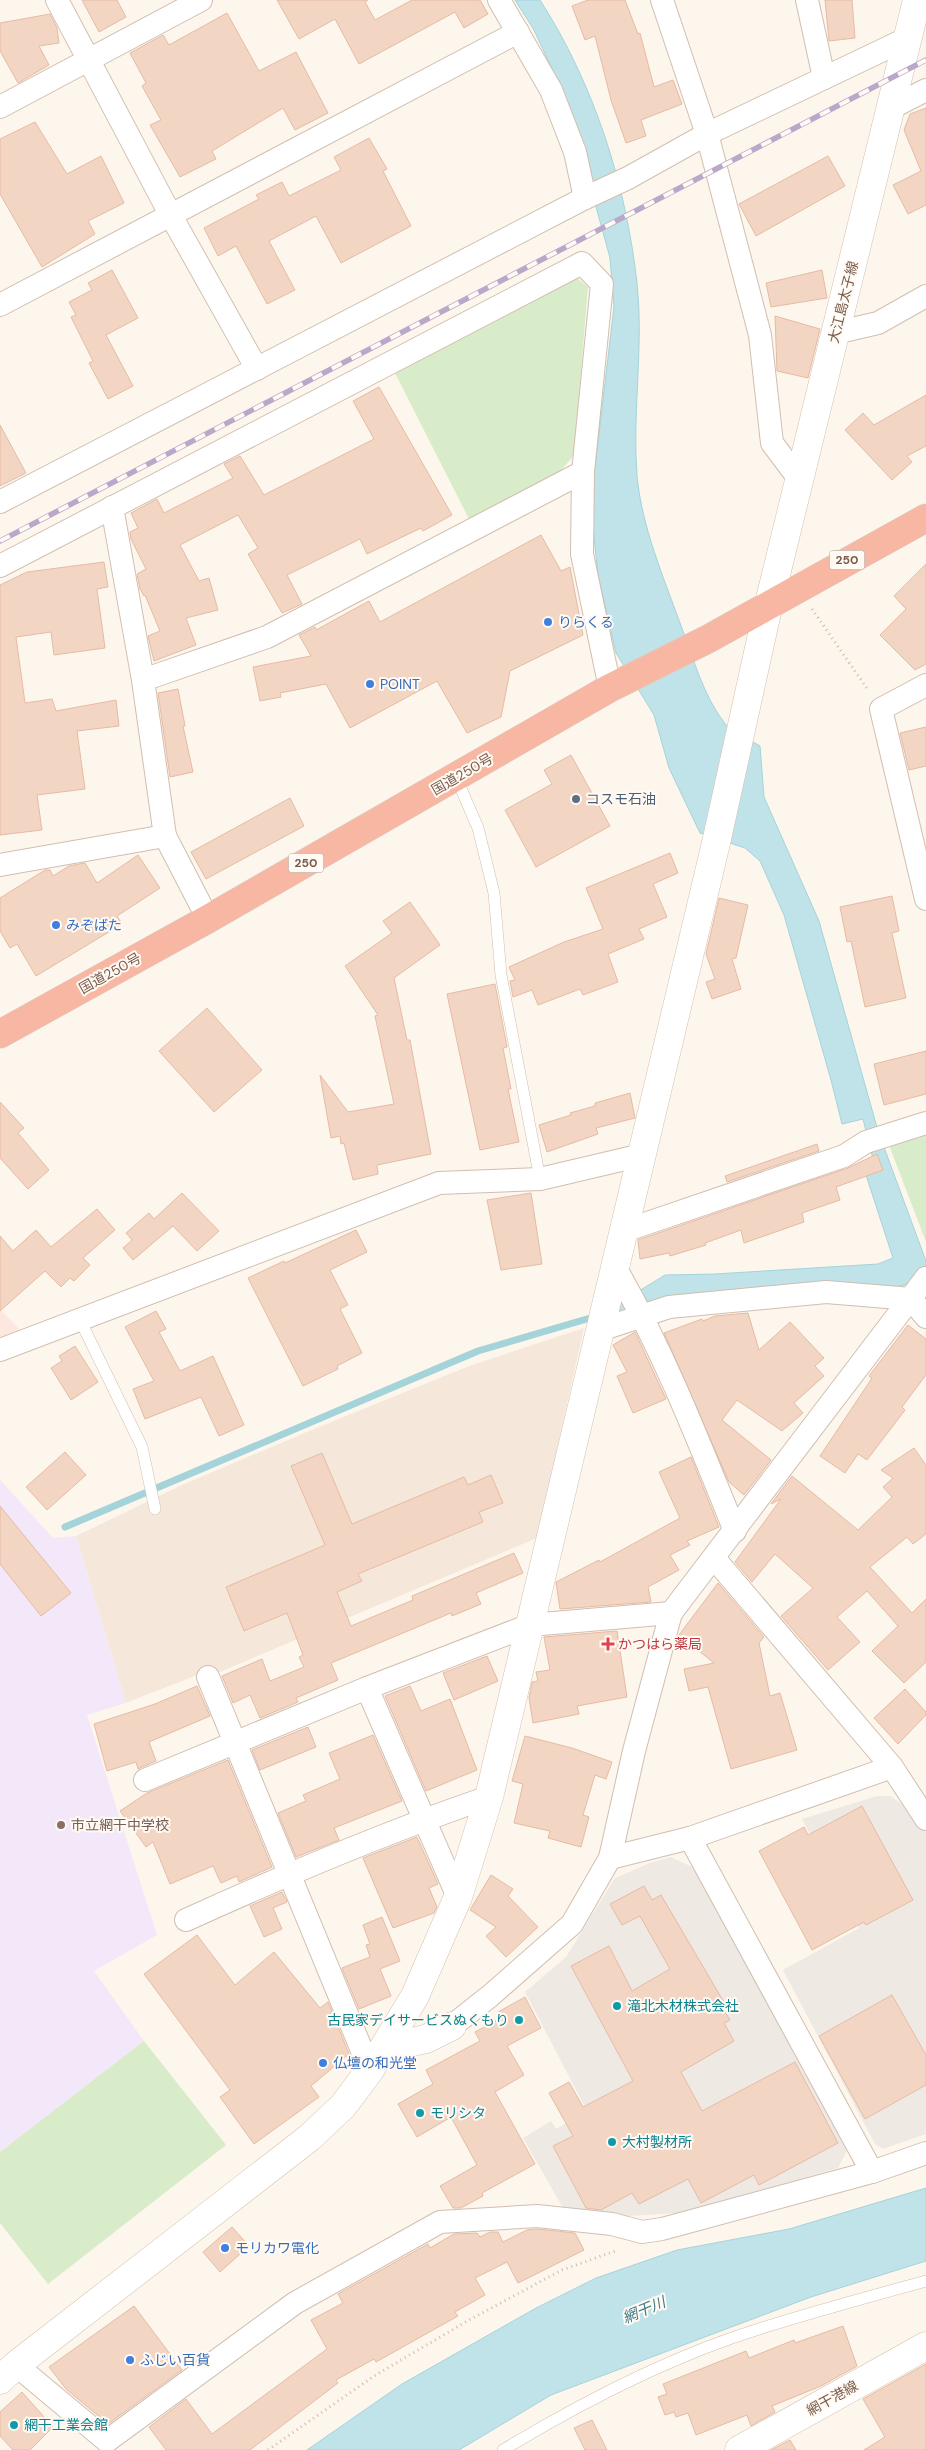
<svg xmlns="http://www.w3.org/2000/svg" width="926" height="2450" viewBox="0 0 926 2450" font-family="'DM Sans','Noto Sans JP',sans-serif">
  <rect width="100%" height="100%" fill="#fdf6ec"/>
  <polygon fill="#f5e8da" points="584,1328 537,1538 201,1680 197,1675 126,1703 76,1536 182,1485 309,1431 469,1366"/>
  <polygon fill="#fde8e0" points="0,1309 20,1330 0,1338"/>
  <g fill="#efe9e4">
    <polygon points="877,1796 890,1796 905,1806 926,1832 926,2134 883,2149 875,2144 783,1970 859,1928 802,1819"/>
    <polygon points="671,1857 696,1869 848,2149 838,2168 728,2201 676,2213 612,2217 567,2215 523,2138 551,2121 556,2129 587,2111 525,1992 566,1957 615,1878 650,1863"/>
  </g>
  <polygon fill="#f3e8fa" points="0,1480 53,1538 76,1536 126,1703 87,1715 157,1935 94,1971 144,2041 0,2152"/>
  <g fill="#d8ecc9">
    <polygon points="576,277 588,287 574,455 559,473 469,519 395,373"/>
    <polygon points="926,1133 926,1242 889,1145"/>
    <polygon points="144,2041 226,2145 48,2284 0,2223 0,2152"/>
  </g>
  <g fill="#bfe3e8" stroke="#a5d3da">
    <path d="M515 0H540C594 84 626 184 637 283 644 347 632 412 637 476 642 527 663 576 680 623 693 657 703 696 726 725 733 734 750 740 760 746L764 797 819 921 878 1131 926 1261V1298L907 1284 887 1290 618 1320 621 1302 665 1275 715 1274 878 1264 893 1258 866 1175 876 1171 863 1119 842 1124 831 1080 784 915 760 861 745 848 700 833 669 768 654 715 616 653 598 575 593 527V484L614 307 610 258 587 174 559 84 534 30Z"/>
    <polygon points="926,2188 926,2261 811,2297 551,2395 459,2450 307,2450 402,2384 536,2308 596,2278 677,2250 789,2229"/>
  </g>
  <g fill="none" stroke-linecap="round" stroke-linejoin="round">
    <polyline stroke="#a5d3da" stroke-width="7" points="65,1527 478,1351 597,1316"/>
  </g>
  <g fill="#f3d5c3" stroke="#e6bba3">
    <polygon points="82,0 117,0 126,17 99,32"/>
    <polygon points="277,0 368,0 365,2 375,20 412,0 480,0 488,14 464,28 455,12 359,64 335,19 299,39"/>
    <polygon points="588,0 625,0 638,34 640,33 654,87 673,80 682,104 641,120 646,136 626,143 611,100 595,36 585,40 572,6"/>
    <polygon points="825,0 852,0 855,38 829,41"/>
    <polygon points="227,13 259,71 296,52 328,113 295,130 283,108 212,151 216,159 180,177 150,125 161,120 142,86 146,83 130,53 163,35 169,45"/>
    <polygon points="50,14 57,28 59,43 39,46 49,65 18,83 0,51 0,23"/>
    <polygon points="926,108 926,205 908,214 893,185 921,171 904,130 910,114"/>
    <polygon points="35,122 67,174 101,156 124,203 88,221 95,234 42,267 0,194 0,139"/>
    <polygon points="369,138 387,169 383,171 411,226 341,263 316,216 269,241 295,290 267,304 236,246 218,256 204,228 259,199 256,195 282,182 289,196 341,170 334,157"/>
    <polygon points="828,156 845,186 756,236 739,204"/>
    <polygon points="112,270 138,318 106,335 133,386 108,399 89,363 93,361 71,317 76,315 69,302 92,290 88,283"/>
    <polygon points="822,270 827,298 771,307 766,283"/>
    <polygon points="775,316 820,329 808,378 777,371"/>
    <polygon points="379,387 452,515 423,531 421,528 367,554 360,539 287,575 302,604 282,613 248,554 258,548 238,515 180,545 199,581 209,578 218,610 186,618 196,645 154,661 148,636 160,631 145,595 144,596 140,589 137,574 146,569 131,539 130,532 138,528 131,513 157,499 164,513 233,478 224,464 240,456 264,495 374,439 353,401"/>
    <polygon points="926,395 926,446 907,456 912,462 892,480 845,430 863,413 874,425"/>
    <polygon points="0,425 26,473 0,486"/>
    <polygon points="541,535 561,571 570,567 583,635 510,671 501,717 467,733 437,681 350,728 326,684 280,693 281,697 260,701 253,667 311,656 299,635 315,627 316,630 369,601 380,622"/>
    <polygon points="104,562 108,587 97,589 105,648 54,655 51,632 16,637 25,703 52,699 56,711 116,700 119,726 77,731 85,789 37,795 42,830 0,835 0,585 27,572"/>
    <polygon points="926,564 926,664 915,670 880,635 906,609 894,596"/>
    <polygon points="178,689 185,726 183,726 193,772 170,777 158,693"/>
    <polygon points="926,727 926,766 909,770 900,733"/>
    <polygon points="571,755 610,826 536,867 505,810 552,784 544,770"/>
    <polygon points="290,798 304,826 206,879 191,852"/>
    <polygon points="670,853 678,873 653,884 667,917 639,929 644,939 608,954 618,982 583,995 580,989 538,1005 532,990 513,997 510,981 515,980 509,967 564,942 603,929 586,888"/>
    <polygon points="138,855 160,888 117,916 122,924 36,976 17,944 10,948 0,931 0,898 45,870 50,870 53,876 69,866 85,863 97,883"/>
    <polygon points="892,896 899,931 892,933 906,998 865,1007 851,941 847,942 840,907"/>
    <polygon points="719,898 748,905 736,958 732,959 741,989 712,999 706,982 715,979 706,954"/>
    <polygon points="410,902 440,945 394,978 407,1040 410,1040 431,1154 377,1165 378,1174 353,1180 344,1143 341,1144 340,1136 331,1138 320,1075 348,1112 394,1104 375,1016 378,1015 345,966 392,933 383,921"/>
    <polygon points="495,984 507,1047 503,1048 511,1089 508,1089 519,1142 480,1150 447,994"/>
    <polygon points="207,1008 262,1070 214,1112 159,1051"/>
    <polygon points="926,1051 926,1094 884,1105 874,1064"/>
    <polygon points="630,1093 635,1118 596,1128 598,1134 547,1152 539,1125 571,1115 570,1113 595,1106 595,1103"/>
    <polygon points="0,1102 24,1128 18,1133 49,1170 28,1189 0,1158"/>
    <polygon points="817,1144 819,1151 727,1182 725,1176"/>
    <polygon points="877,1154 883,1170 836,1187 840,1200 802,1213 804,1222 744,1243 741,1230 705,1243 706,1245 670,1256 669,1253 640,1259 638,1240 848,1168"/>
    <polygon points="182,1193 219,1231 197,1251 173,1226 133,1260 123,1248 132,1240 126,1233 149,1213 154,1219"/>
    <polygon points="531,1193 542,1264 501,1270 487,1200"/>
    <polygon points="97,1209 115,1230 83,1258 90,1265 74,1281 70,1278 61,1287 45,1271 0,1311 0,1236 13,1251 36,1230 51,1247"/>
    <polygon points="356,1230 367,1252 330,1270 348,1305 340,1309 362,1353 337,1366 338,1369 303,1386 248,1278 284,1261 285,1263"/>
    <polygon points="156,1311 166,1329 159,1332 180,1371 213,1356 244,1425 219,1436 201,1397 145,1419 133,1389 154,1381 125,1327"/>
    <polygon points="748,1313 759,1350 790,1322 824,1358 815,1366 824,1376 794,1403 803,1413 782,1431 737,1400 722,1420 771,1460 744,1495 729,1482 664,1333 702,1319 703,1321 715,1316"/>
    <polygon points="908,1325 926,1339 926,1375 902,1407 905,1410 867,1460 858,1454 845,1473 820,1456 872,1378 869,1376"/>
    <polygon points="635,1332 666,1399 633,1413 617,1376 627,1372 613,1345"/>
    <polygon points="75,1346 98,1382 71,1400 51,1368 62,1361 59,1356"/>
    <polygon points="914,1448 926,1465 926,1534 913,1544 907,1537 870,1567 912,1613 926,1599 926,1662 904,1683 872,1651 898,1626 867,1591 837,1617 860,1642 828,1670 781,1616 813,1588 775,1554 752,1582 735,1562 781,1499 771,1504 792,1476 858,1530 892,1497 883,1487 893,1478 881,1470"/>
    <polygon points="65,1452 86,1475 47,1510 26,1487"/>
    <polygon points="322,1453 352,1524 464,1477 468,1485 491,1475 503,1503 479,1512 483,1522 358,1574 362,1581 337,1592 351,1626 413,1600 412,1596 514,1553 523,1573 476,1593 481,1604 452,1616 451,1613 331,1663 338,1680 296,1698 298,1702 260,1718 250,1695 233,1703 222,1676 262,1659 270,1681 304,1667 299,1657 303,1655 287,1613 244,1631 226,1587 325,1545 291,1466"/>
    <polygon points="691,1457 719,1527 687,1541 690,1545 670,1555 679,1570 648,1587 651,1602 560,1609 556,1582 599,1560 600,1562 680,1518 659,1472"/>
    <polygon points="0,1506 71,1593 41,1616 0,1564"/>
    <polygon points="718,1583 764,1637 759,1643 770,1696 780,1693 797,1750 731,1769 708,1687 689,1691 684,1669 714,1663 679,1635"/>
    <polygon points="617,1631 627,1697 577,1706 579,1714 533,1723 529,1698 532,1682 538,1681 536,1672 550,1670 544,1637"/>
    <polygon points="487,1656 498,1681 454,1700 443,1673"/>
    <polygon points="197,1686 210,1716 149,1742 156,1761 138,1769 136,1762 107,1771 94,1724 155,1704"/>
    <polygon points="410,1686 421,1711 450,1699 477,1770 426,1791 385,1696"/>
    <polygon points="905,1689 926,1712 926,1715 898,1744 874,1718"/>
    <polygon points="308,1727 316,1747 260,1770 252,1750"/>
    <polygon points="373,1735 402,1801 334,1828 339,1840 296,1857 278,1813 306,1801 303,1795 340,1779 329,1753"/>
    <polygon points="525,1736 572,1748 612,1762 606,1779 595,1775 583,1815 589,1817 581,1847 548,1838 550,1831 514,1823 523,1784 512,1781"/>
    <polygon points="228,1760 272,1867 239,1882 237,1876 221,1883 213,1866 170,1884 153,1842 146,1847 120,1811 147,1793"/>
    <polygon points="862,1806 913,1900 866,1925 864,1922 812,1950 759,1851 804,1827 808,1835"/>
    <polygon points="417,1837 438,1884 429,1888 437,1907 434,1913 393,1928 363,1858"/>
    <polygon points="491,1875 513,1889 508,1896 538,1927 506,1957 486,1936 496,1927 470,1910"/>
    <polygon points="644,1886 652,1900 661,1895 725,2004 721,2006 730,2020 724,2023 734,2041 681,2072 702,2111 795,2062 838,2143 759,2185 754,2175 701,2203 688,2179 639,2204 632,2193 601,2210 586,2208 553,2146 573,2136 549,2093 569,2082 583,2107 633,2081 571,1966 609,1946 632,1991 670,1969 640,1916 622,1925 610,1904"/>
    <polygon points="282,1892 287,1902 273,1908 282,1929 264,1937 250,1906"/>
    <polygon points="382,1917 400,1961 380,1969 391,1996 359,2009 342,1968 370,1957 366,1945 370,1944 363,1925"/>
    <polygon points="197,1935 235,1985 274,1952 320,2008 328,2002 335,2019 332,2020 339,2029 349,2054 311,2086 319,2097 254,2144 220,2097 230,2090 144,1974"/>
    <polygon points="892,1995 926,2055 926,2085 865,2119 819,2036"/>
    <polygon points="525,1997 541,2028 507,2046 524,2075 495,2092 535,2164 482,2193 483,2196 461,2208 453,2208 440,2186 477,2165 451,2117 417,2137 398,2104 433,2084 426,2070 480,2041 475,2032 501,2018 498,2012"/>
    <polygon points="232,2227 249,2246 220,2272 203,2252"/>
    <polygon points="537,2229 575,2233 584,2250 518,2283 507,2262 475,2278 485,2295 455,2312 458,2316 376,2362 374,2359 336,2380 338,2383 250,2450 166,2450 149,2427 186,2399 212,2434 327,2349 311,2320 343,2303 338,2294 428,2244 430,2248 454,2234 477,2233 480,2237 490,2232 498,2232 503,2242 527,2230"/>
    <polygon points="134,2306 182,2370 108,2424 66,2389 49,2367"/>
    <polygon points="843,2326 857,2366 821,2386 772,2406 775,2412 751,2426 747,2415 696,2435 688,2413 676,2417 674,2412 665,2415 658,2397 667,2394 663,2384 746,2351 749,2358 794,2340 795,2343"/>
    <polygon points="926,2364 926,2450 864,2450 885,2437 863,2399"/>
    <polygon points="22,2392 53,2427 30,2450 13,2450 0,2436 0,2412"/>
    <polygon points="592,2420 607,2450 585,2450 574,2428"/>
    <polygon points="790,2440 796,2450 771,2450"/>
  </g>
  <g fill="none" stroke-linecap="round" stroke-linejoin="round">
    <defs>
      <g id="lane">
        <polyline points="456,777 478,828 494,893 501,975 540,1179"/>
        <polyline points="80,1320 142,1447 155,1509"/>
        <path d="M503 2450C584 2401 671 2356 762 2328 816 2311 871 2296 926 2281"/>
      </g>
      <g id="street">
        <polyline points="57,0 170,214 257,369"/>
        <polyline points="499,0 551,90 575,152 585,198"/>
        <polyline points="662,0 707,134 760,335 772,443 799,479"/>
        <polyline points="807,0 824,78"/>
        <polyline points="0,107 201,0"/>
        <polyline points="891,108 926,90"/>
        <polyline points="0,305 518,32"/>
        <polyline points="835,333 878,323 926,296"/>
        <polyline points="0,502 585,198 628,178 707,134 908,38"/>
        <polyline points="112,507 143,680 165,836 208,919"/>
        <polyline points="0,566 582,263 602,284 583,472 582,554 610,688"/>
        <polyline points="143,680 267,637 583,472"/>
        <polyline points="926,685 881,709 926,899"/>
        <polyline points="0,865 165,836"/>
        <polyline points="624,1231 844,1156 866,1142 926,1123"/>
        <path d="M615 1267C664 1352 698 1440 735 1531"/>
        <polyline points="600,1330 669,1307 826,1292 911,1299 926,1317"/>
        <polyline points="0,1350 439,1183 540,1179 642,1155"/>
        <polyline points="714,1558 892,1767 926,1819"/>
        <polyline points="208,1677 370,2070"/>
        <polyline points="367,1688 458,1897"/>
        <polyline points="145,1780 367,1688 530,1625 671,1613"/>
        <polyline points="690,1838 872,2172"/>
        <polyline points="610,1858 690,1838 892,1767"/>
        <path d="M186 1920C285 1875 386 1832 489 1797"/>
        <polyline points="452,2026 490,1996 572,1924 610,1858 634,1751 671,1613 926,1278"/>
        <polyline points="16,2365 107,2441 295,2303 440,2222 537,2216 612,2224 642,2232 662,2229 872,2172 926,2153"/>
      </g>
      <g id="secondary">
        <polyline points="384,2048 426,2039 452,2026"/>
        <polyline points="0,2380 16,2365 309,2138 343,2106 370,2070 415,1996 458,1897 489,1797 716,843 769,603 917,0"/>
        <polyline points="739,2450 926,2346"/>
      </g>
      <polyline id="highway" points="0,1034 208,919 610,688 708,639 926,518"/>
    </defs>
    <use href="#lane" stroke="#d1beb0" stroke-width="12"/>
    <use href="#street" stroke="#d1beb0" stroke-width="24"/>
    <use href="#secondary" stroke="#d6c0b0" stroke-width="29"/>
    <use href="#highway" stroke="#dad1cd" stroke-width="29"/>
    <g stroke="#d9b8a5" stroke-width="3" stroke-dasharray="1 4" stroke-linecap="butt">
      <polyline points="812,609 868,690"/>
      <polyline points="268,2450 374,2376 469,2320 562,2270 618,2250"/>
    </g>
    <use href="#lane" stroke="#fff" stroke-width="11"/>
    <use href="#street" stroke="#fff" stroke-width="22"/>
    <use href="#secondary" stroke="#fff" stroke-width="28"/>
    <use href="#highway" stroke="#f7b7a3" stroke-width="28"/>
    <defs>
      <polyline id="rail" points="0,541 926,60"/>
    </defs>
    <use href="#rail" stroke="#b9a8c9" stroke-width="5.5"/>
    <use href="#rail" stroke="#fffaf3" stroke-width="4" stroke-dasharray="11" stroke-linecap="butt"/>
  </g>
  <g fill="#3f7fe0" stroke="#fffaf3" stroke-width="2">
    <circle cx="548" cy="622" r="5"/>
    <circle cx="370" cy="684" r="5"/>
    <circle cx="56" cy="925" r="5"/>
    <circle cx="323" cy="2063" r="5"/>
    <circle cx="225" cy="2248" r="5"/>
    <circle cx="130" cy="2360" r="5"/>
  </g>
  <circle fill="#5c6f8a" stroke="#fffaf3" stroke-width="2" cx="576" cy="799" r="5"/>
  <path fill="#e0444e" stroke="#fffaf3" stroke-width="2" d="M605.5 1636.5h5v5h5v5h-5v5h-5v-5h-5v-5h5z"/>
  <circle fill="#8d6e63" stroke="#fffaf3" stroke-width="2" cx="61" cy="1825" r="5"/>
  <g fill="#0f9aa8" stroke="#fffaf3" stroke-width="2">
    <circle cx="617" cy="2006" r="5"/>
    <circle cx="519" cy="2020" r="5"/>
    <circle cx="420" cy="2113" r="5"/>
    <circle cx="612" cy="2142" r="5"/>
    <circle cx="14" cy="2425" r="5"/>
  </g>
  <g text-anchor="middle" stroke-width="4" stroke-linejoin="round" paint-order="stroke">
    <g fill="#fffaf3" stroke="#a28b7f" stroke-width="1">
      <rect x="829.5" y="550.5" width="35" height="19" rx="4"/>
      <rect x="288.5" y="853.5" width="35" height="19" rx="4"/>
    </g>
    <g font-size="12" font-weight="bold" fill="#7a5c4d">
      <text x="847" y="564">250</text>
      <text x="306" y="867">250</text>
    </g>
    <g font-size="14" fill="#7a5c4d" stroke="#fffaf3">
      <text transform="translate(843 302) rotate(-76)" y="5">大江島太子線</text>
      <text transform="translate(462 774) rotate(-30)" y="5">国道250号</text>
      <text transform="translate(110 973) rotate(-29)" y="5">国道250号</text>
      <text transform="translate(832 2398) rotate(-29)" y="5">網干港線</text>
    </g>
    <g font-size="14" fill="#366cbe" stroke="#fffaf3" text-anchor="start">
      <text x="558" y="627">りらくる</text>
      <text x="380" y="689">POINT</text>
      <text x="66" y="930">みぞばた</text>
      <text x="333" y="2068">仏壇の和光堂</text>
      <text x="235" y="2253">モリカワ電化</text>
      <text x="140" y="2365">ふじい百貨</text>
    </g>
    <g font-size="14" fill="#4e5e75" stroke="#fffaf3" text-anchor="start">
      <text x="586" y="804">コスモ石油</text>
    </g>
    <g font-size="14" fill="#be3a42" stroke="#fffaf3" text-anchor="start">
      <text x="618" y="1649">かつはら薬局</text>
    </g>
    <g font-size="14" fill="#785e54" stroke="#fffaf3" text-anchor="start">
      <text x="71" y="1830">市立網干中学校</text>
    </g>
    <g font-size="14" fill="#0d838f" stroke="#fffaf3" text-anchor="start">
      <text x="627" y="2011">滝北木材株式会社</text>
      <text x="509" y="2025" text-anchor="end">古民家デイサービスぬくもり</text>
      <text x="430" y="2118">モリシタ</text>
      <text x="622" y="2147">大村製材所</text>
      <text x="24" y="2430">網干工業会館</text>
    </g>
    <g font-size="15" font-style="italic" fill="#437c86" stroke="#fffaf3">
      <text transform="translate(644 2310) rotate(-23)" y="5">網干川</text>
    </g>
  </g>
</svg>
